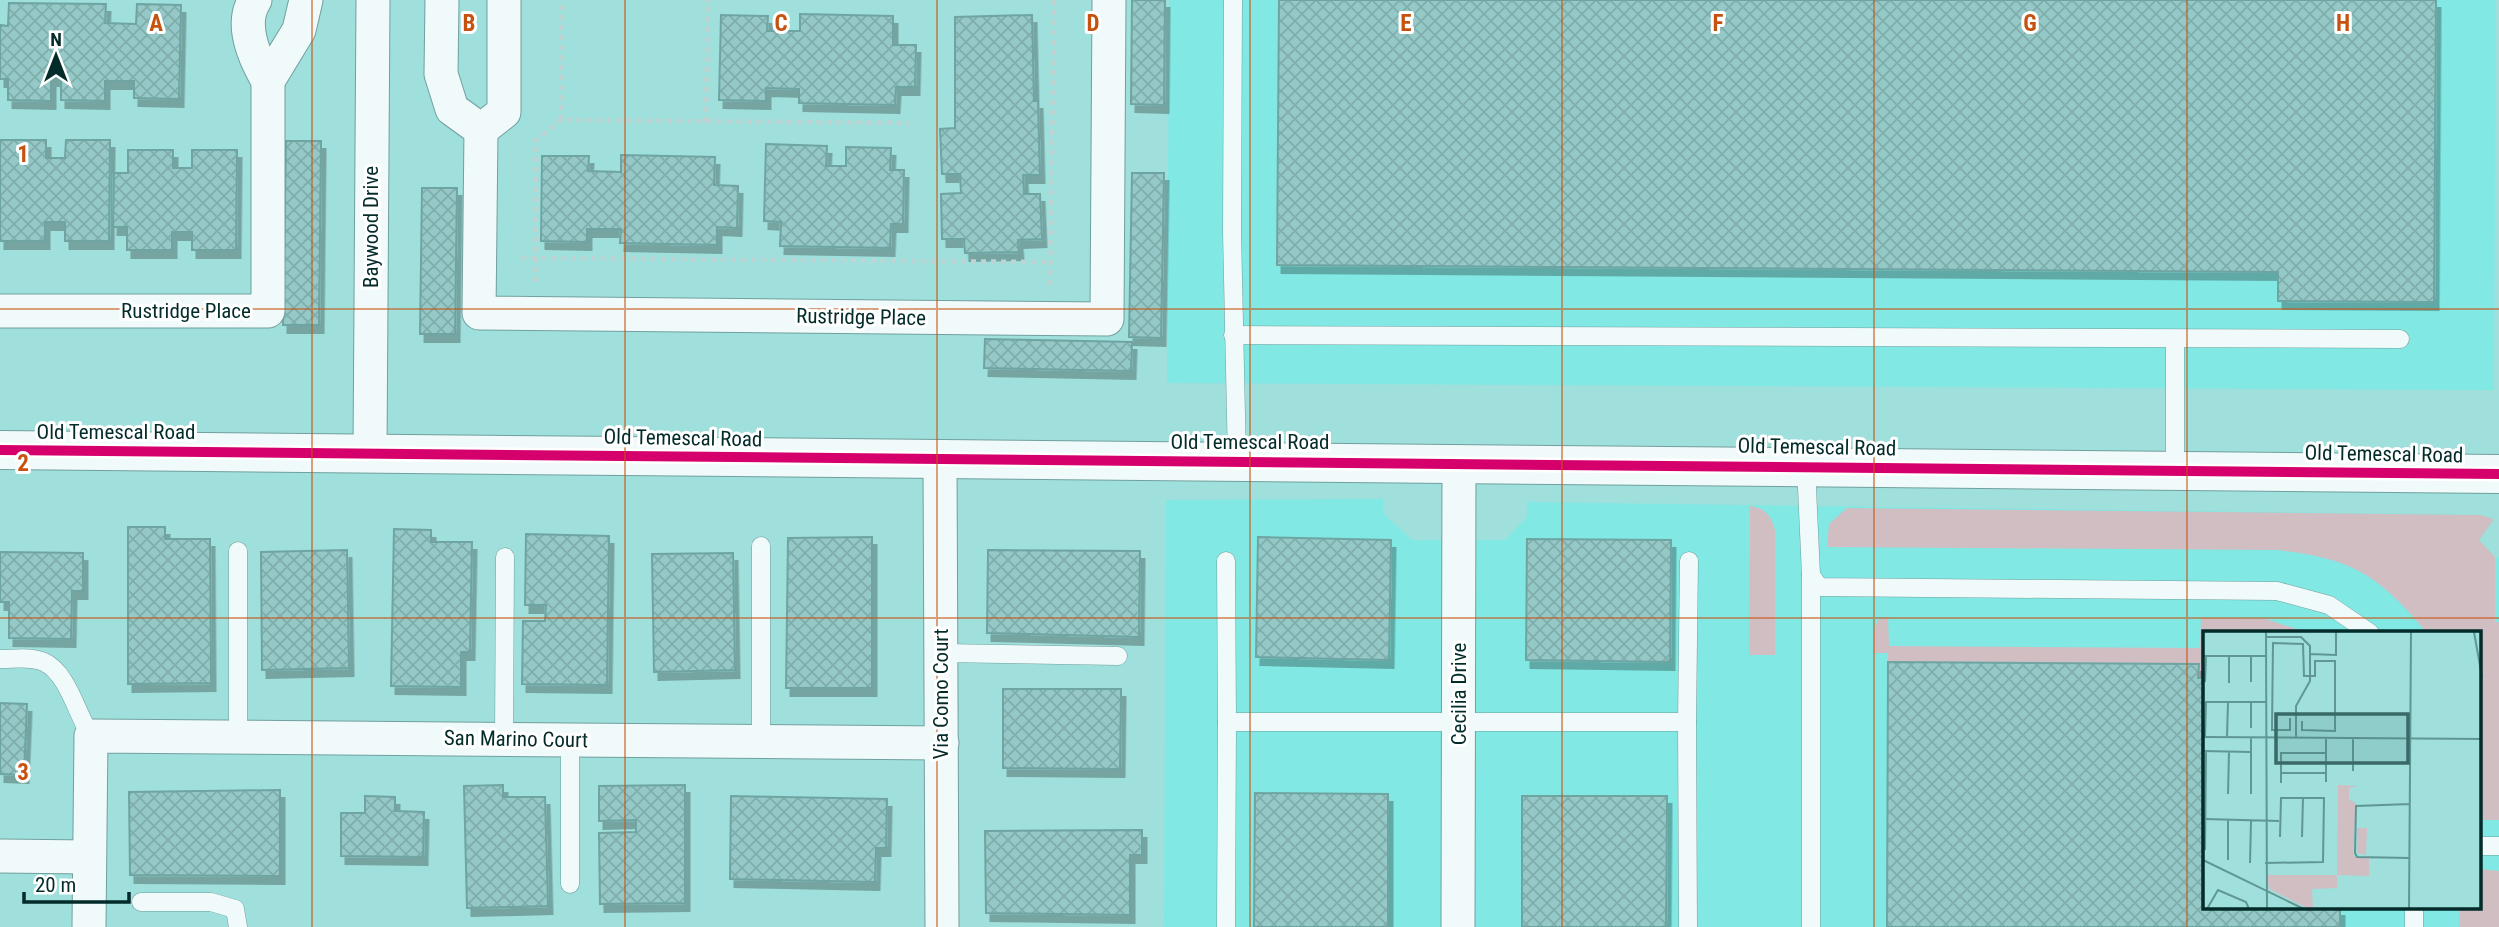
<svg xmlns="http://www.w3.org/2000/svg" width="2499" height="927" viewBox="0 0 2499 927" font-family="'Roboto Condensed',sans-serif">
  <defs>
    <pattern id="building-cross-hatch" width="8" height="8" patternUnits="userSpaceOnUse" patternTransform="scale(1.75)"><rect width="8" height="8" fill="#95c9c7"/><path d="M0 0l8 8M0 8l8-8" fill="none" stroke="#7fadab"/></pattern>
    <filter id="shadow"><feDropShadow dx="4.5" dy="8" stdDeviation="0" flood-color="#0004"/></filter>
  </defs>
  <rect width="100%" height="100%" fill="#9fdfdc"/>
  <g fill="#81e8e3" fill-rule="evenodd">
    <polygon points="1169,0 2496,0 2494,390 1167,383"/>
    <path d="M1383 499V513L1412 540H1505L1527 517V502L2481 515 2494 519 2479 540 2495 557H2499V927H1164L1166 500ZM2205 633H2480V908H2205Z"/>
  </g>
  <g fill="#d0bec3">
    <path d="M1750 506C1765 508 1772 516 1775 531V655H1749Z"/>
    <path d="M1847 508 2481 515 2494 519 2479 540 2495 557V622H2499V820H2480V633H2427C2379 575 2353 559 2278 550L1827 547 1829 524Z"/>
    <polygon points="1888,617 1889,646 2200,648 2201,618 2266,619 2309,633 2205,633 2205,678 2198,678 2199,665 1888,662 1888,653 1874,653 1874,631 1878,620"/>
    <polygon points="2480,869 2499,871 2499,927 2459,927 2459,908 2453,908 2480,908"/>
  </g>
  <g fill="url(#building-cross-hatch)" stroke="#6ea5a3" stroke-width="2" filter="url(#shadow)">
    <polygon points="1132,0 1165,0 1164,105 1131,104"/>
    <polygon points="1279,0 2436,0 2434,302 2278,301 2278,272 1277,265"/>
    <polygon points="9,3 106,4 105,23 136,24 137,4 181,5 179,99 134,98 134,81 105,81 105,101 61,100 61,78 51,78 51,101 8,100 8,79 0,79 0,25 8,26"/>
    <polygon points="800,14 893,16 893,45 916,45 915,87 896,87 895,105 799,103 799,89 766,88 766,101 719,100 721,15 768,16 767,31 800,31"/>
    <polygon points="1032,15 1034,101 1038,101 1040,175 1023,175 1024,194 1040,194 1042,239 1018,240 1019,252 965,253 964,239 942,239 941,194 961,193 960,174 942,174 940,129 955,128 955,17"/>
    <polygon points="0,140 46,140 46,158 65,158 66,140 110,140 109,241 65,241 65,222 45,222 45,241 0,241"/>
    <polygon points="286,141 321,141 319,325 283,325"/>
    <polygon points="766,144 827,146 826,166 846,166 846,147 891,148 890,170 904,170 903,224 891,224 890,248 780,246 781,222 764,221"/>
    <polygon points="128,150 173,150 173,168 192,168 192,150 237,150 236,250 192,250 192,232 172,232 172,250 127,250 127,227 113,227 114,173 128,173"/>
    <polygon points="621,155 715,157 714,185 738,186 737,228 717,227 717,245 620,243 621,229 587,229 587,242 541,241 542,156 589,156 588,171 621,172"/>
    <polygon points="1132,173 1164,173 1161,338 1129,337"/>
    <polygon points="422,188 457,188 455,334 420,334"/>
    <polygon points="985,339 1132,342 1131,371 984,368"/>
    <polygon points="128,527 165,527 165,539 210,539 211,683 128,684"/>
    <polygon points="394,529 431,530 431,542 472,542 470,652 461,652 461,687 391,686"/>
    <polygon points="526,534 609,536 607,685 522,684 523,621 545,621 546,605 525,605"/>
    <polygon points="872,537 872,688 786,688 788,538"/>
    <polygon points="1258,537 1391,540 1389,660 1256,657"/>
    <polygon points="1527,539 1671,540 1670,662 1526,660"/>
    <polygon points="347,550 349,668 262,670 261,552"/>
    <polygon points="988,550 1140,551 1139,637 987,633"/>
    <polygon points="0,552 83,553 83,591 72,591 71,639 9,638 9,602 0,602"/>
    <polygon points="733,553 735,670 654,672 652,554"/>
    <polygon points="1888,662 2199,664 2198,678 2205,678 2205,908 2340,908 2340,927 1887,927"/>
    <polygon points="1003,689 1121,689 1120,769 1003,768"/>
    <polygon points="0,703 27,704 24,775 0,774"/>
    <polygon points="503,785 503,797 545,797 548,906 467,908 464,786"/>
    <polygon points="685,785 685,903 600,904 599,833 636,832 636,820 599,821 599,786"/>
    <polygon points="280,790 280,876 130,875 129,792"/>
    <polygon points="1255,793 1388,794 1388,927 1254,927"/>
    <polygon points="365,796 395,797 395,811 424,812 423,857 341,856 341,813 365,813"/>
    <polygon points="731,796 887,799 886,848 876,848 875,882 730,879"/>
    <polygon points="1522,796 1667,796 1666,927 1522,927"/>
    <polygon points="1142,830 1142,855 1130,855 1130,915 986,913 985,831"/>
  </g>
  <g fill="none" stroke-linecap="round" stroke-linejoin="round">
    <defs>
      <g id="service">
        <polyline points="1233,0 1232,232 1237,461"/>
        <polyline points="1233,335 2400,339"/>
        <polyline points="2175,339 2175,471"/>
        <polyline points="1806,466 1811,575 1819,587 2277,591 2329,605 2370,633"/>
        <polyline points="761,546 761,741"/>
        <polyline points="238,551 238,737"/>
        <polyline points="1226,561 1227,722"/>
        <polyline points="941,653 1118,656"/>
        <path d="M0 659C14 659 31 656 44 662 68 673 77 715 91 736"/>
        <polyline points="1687,722 1689,561"/>
        <polyline points="504,739 505,557"/>
        <polyline points="570,740 570,884"/>
        <polyline points="2480,846 2499,846"/>
        <polyline points="141,902 211,902 235,909 238,927"/>
        <polyline points="1226,927 1227,722 1687,722 1688,927"/>
        <polyline points="1811,927 1811,575"/>
        <polyline points="2414,927 2414,908"/>
      </g>
      <g id="minor">
        <path d="M255 0C239 24 255 59 268 81L299 30 306 0"/>
        <polyline points="442,0 441,74 452,109 481,130 504,112 504,0"/>
        <polyline points="481,130 479,313 1107,319 1109,0"/>
        <polyline points="0,311 268,311 268,81"/>
        <polyline points="370,453 373,0"/>
        <polyline points="940,461 942,927"/>
        <polyline points="0,856 89,857"/>
        <polyline points="89,927 91,736 942,743"/>
        <polyline points="1458,927 1459,462"/>
      </g>
      <polyline id="tertiary" points="0,450 2499,474"/>
    </defs>
    <use href="#service" stroke="#71a09e" stroke-width="19"/>
    <use href="#minor" stroke="#71a09e" stroke-width="35"/>
    <use href="#tertiary" stroke="#71a09e" stroke-width="40"/>
    <g stroke="#bed3d2" stroke-width="4.5" stroke-dasharray="5 5" stroke-linecap="butt">
      <polyline points="561,120 562,0"/>
      <polyline points="706,122 708,0"/>
      <polyline points="521,258 1050,262"/>
      <polyline points="535,282 535,141 561,120 909,123"/>
      <polyline points="1050,285 1054,0"/>
    </g>
    <use href="#service" stroke="#f1fafa" stroke-width="18"/>
    <use href="#minor" stroke="#f1fafa" stroke-width="33"/>
    <use href="#tertiary" stroke="#f1fafa" stroke-width="38"/>
    <defs>
      <polyline id="cycleway" points="0,450 2499,474"/>
    </defs>
    <use href="#cycleway" stroke="#fff" stroke-width="15"/>
    <use href="#cycleway" stroke="#d6006c" stroke-width="10"/>
  </g>
  <path fill="none" stroke="#c65210" stroke-width="2" stroke-opacity="0.55" d="M312 0V927M625 0V927M937 0V927M1250 0V927M1562 0V927M1874 0V927M2187 0V927M0 309H2499M0 618H2499"/>
  <g text-anchor="middle" stroke-width="6" stroke-linejoin="round" paint-order="stroke">
    <g font-size="21" fill="#022b29" stroke="#fff">
      <text transform="translate(371 227) rotate(-90)" y="7">Baywood Drive</text>
      <text x="186" y="318">Rustridge Place</text>
      <text transform="translate(861 317) rotate(1)" y="7">Rustridge Place</text>
      <text x="116" y="439">Old Temescal Road</text>
      <text transform="translate(683 438) rotate(1)" y="7">Old Temescal Road</text>
      <text x="1250" y="449">Old Temescal Road</text>
      <text transform="translate(1817 447) rotate(1)" y="7">Old Temescal Road</text>
      <text transform="translate(2384 454) rotate(1)" y="7">Old Temescal Road</text>
      <text transform="translate(941 694) rotate(-90)" y="7">Via Como Court</text>
      <text transform="translate(1459 694) rotate(-90)" y="7">Cecilia Drive</text>
      <text transform="translate(516 739) rotate(1)" y="7">San Marino Court</text>
    </g>
  </g>
  <g transform="translate(2203 631)">
    <rect width="278" height="278" fill="#9fdfdc"/>
    <path d="M135 154 155 155 146 157V169L153 172 150 225 166 227V245L134 244V257L109 258 110 278H106L66 258 64 244H134ZM154 197H164L163 224 154 222Z" fill="#d0bec3"/>
    <path fill="none" stroke="#609794" stroke-width="2" d="M63 1 64 278M271 1 279 46M63 6H98L107 15V50L93 75V107M107 23 133 24V1M0 25H63M2 51 3 25M48 51V25M26 52V25M87 87V99H69L70 12 100 13 101 45H112V30H132V100L99 99V90M48 97V71M0 106 279 108M2 106 3 71H63M24 106 25 71M123 107V151M0 120 48 121M150 140V107M78 142H123M78 152V122H123M25 163 26 121M48 163V106M1 188 76 190M99 206 100 166M2 219 3 120M207 227 154 226 152 222 153 175 207 173M0 229 101 278M25 229V188M47 232 48 190M62 232 120 231 121 167H78L77 206M4 278 15 259 43 271 46 278M206 278 208 1"/>
    <path fill="#396a68" fill-opacity="0.15" stroke="#396a68" stroke-width="3.5" d="M73 83H205V132H73Z"/>
    <rect width="278" height="278" fill="none" stroke="#022b29" stroke-width="3.5"/>
  </g>
  <g font-size="23" text-anchor="middle" font-weight="bold" fill="#c65210" stroke="#fff" stroke-width="6" stroke-linejoin="round" paint-order="stroke">
    <text x="156" y="31">A</text>
    <text x="469" y="31">B</text>
    <text x="781" y="31">C</text>
    <text x="1093" y="31">D</text>
    <text x="1406" y="31">E</text>
    <text x="1718" y="31">F</text>
    <text x="2030" y="31">G</text>
    <text x="2343" y="31">H</text>
    <text x="23" y="162">1</text>
    <text x="23" y="471">2</text>
    <text x="23" y="780">3</text>
  </g>
  <g transform="translate(56 56)" stroke="#ffffff" stroke-width="5" paint-order="stroke">
  <path d="M0-5L12 26L0 18L-12 26Z" fill="#022b29"/>
  <text y="-10" font-size="19" font-weight="bold" text-anchor="middle" fill="#022b29">N</text>
  </g>
  <path d="M24 892v10h105v-10" fill="none" stroke="#022b29" stroke-width="3.5"/>
  <text x="35" y="892" font-size="21" fill="#022b29" stroke="#ffffff" stroke-width="5" paint-order="stroke">20 m</text>
</svg>
